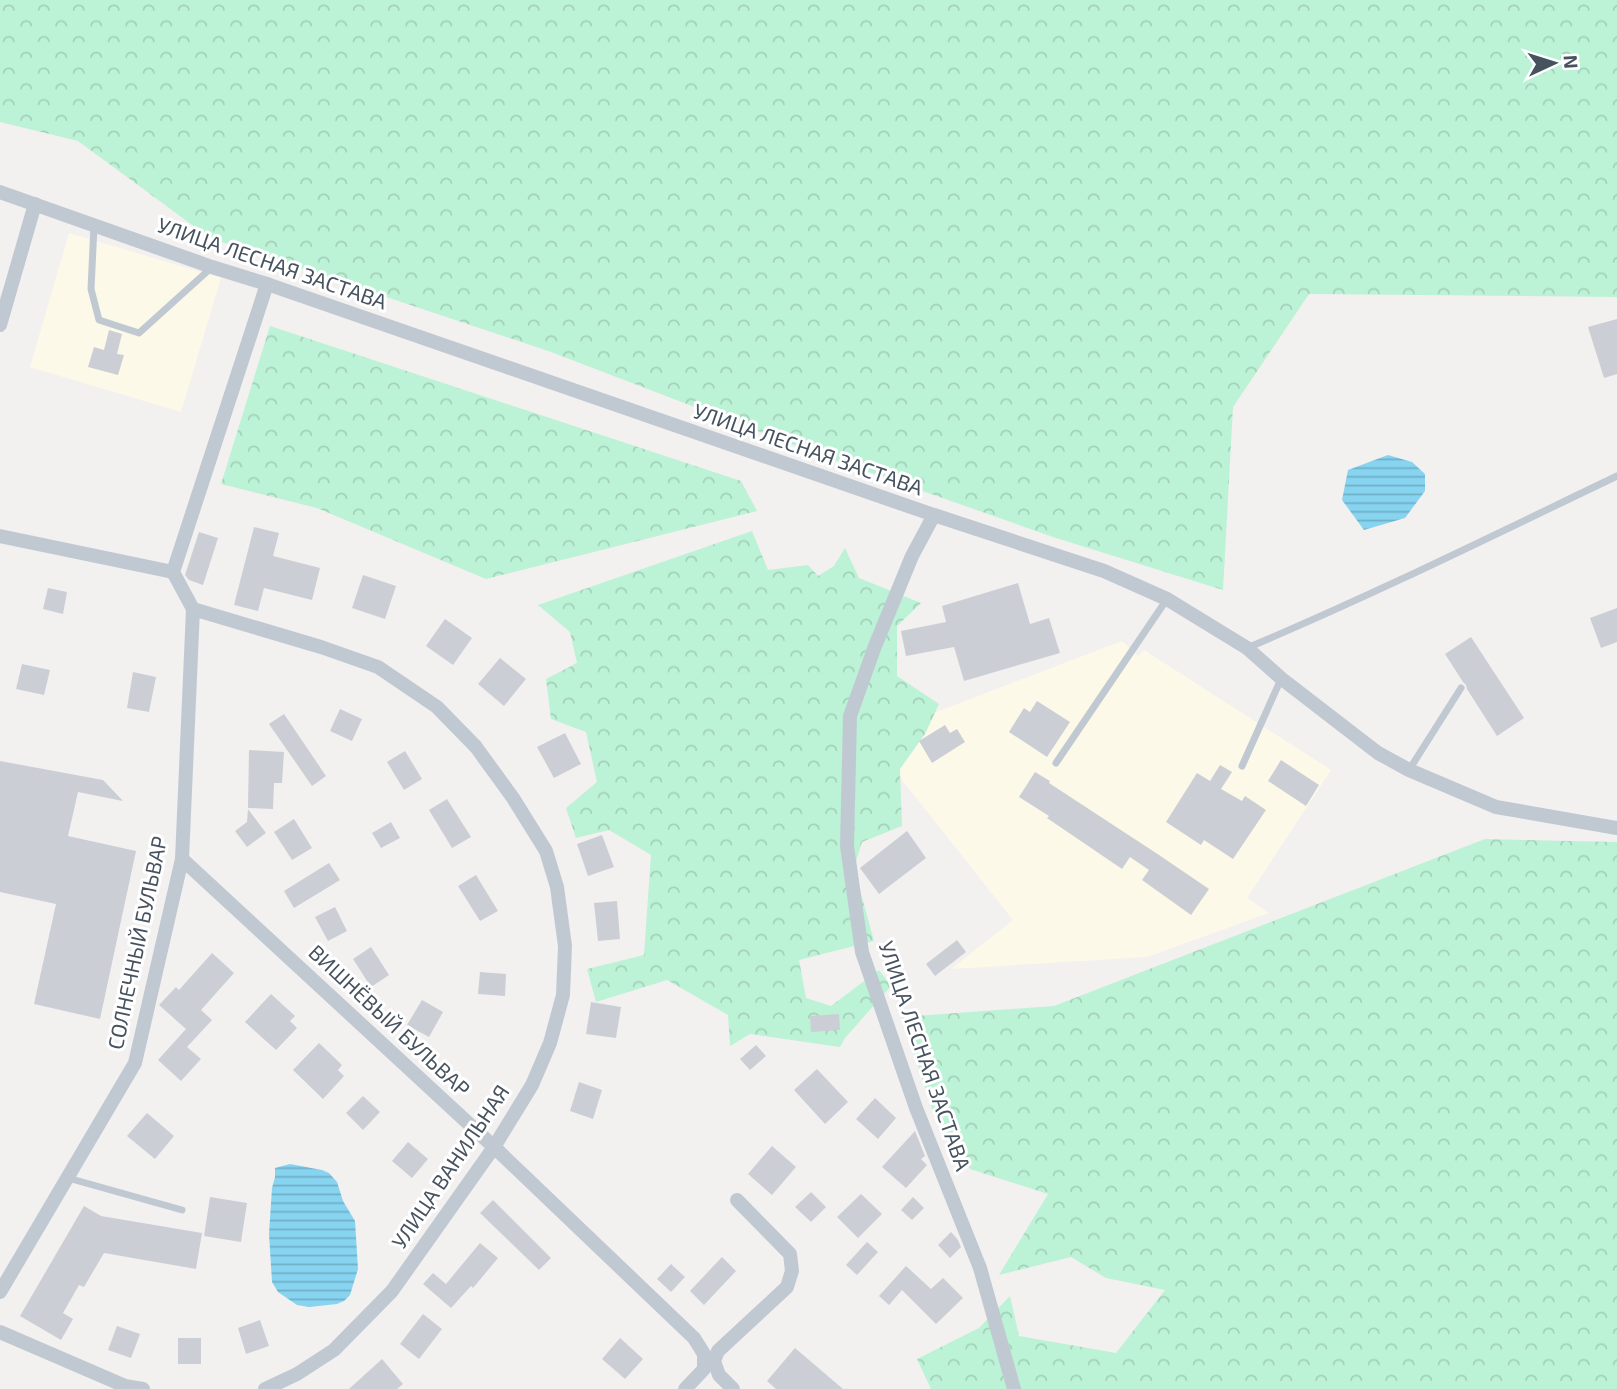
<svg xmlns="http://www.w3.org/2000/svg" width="1617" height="1389" viewBox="0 0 1617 1389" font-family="'Exo 2',sans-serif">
  <defs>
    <pattern id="forest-crowns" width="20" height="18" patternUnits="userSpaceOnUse" patternTransform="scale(1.75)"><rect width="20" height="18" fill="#bcf2d5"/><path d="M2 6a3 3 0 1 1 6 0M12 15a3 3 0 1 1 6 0" fill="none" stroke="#a3d1b9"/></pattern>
    <pattern id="water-rules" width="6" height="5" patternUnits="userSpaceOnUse" patternTransform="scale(1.75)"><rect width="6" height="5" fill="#87d4f1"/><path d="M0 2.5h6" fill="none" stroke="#70afc6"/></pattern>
  </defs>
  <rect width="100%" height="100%" fill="#f3f0f0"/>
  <g fill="#fdf9e9">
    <polygon points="69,233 221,278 181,412 30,367"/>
    <polygon points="1122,641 1138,656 1144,650 1331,770 1247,898 1269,913 1147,957 951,969 1013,920 864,732 913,721"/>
  </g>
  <g fill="url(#forest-crowns)">
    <polygon points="0,0 1617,0 1617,297 1309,294 1233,407 1223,590 1056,538 812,452 551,352 210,238 78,141 0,122"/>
    <polygon points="270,326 741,481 757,511 486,579 317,508 221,484"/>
    <polygon points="752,531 768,570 808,565 818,576 834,566 845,548 859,578 921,603 897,626 897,676 939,704 925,734 900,769 902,826 862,842 854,868 874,941 799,960 806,998 831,1006 879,970 891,986 845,1038 840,1047 750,1034 730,1046 728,1015 667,980 596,1002 587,969 644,955 651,855 609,830 576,838 566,808 597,782 586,732 551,719 546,679 577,663 570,632 538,605"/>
    <polygon points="1485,839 1617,842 1617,1389 931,1389 917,1359 979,1328 1010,1296 1019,1336 1116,1353 1165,1290 1106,1278 1071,1257 999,1275 1048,1194 970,1169 934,1115 902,1017 1054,1006"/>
  </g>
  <g fill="url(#water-rules)">
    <polygon points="1388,455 1412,462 1425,474 1425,491 1405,518 1364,530 1342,500 1348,470"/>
    <polygon points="290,1164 322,1170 329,1173 337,1182 343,1201 355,1221 358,1269 350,1295 344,1301 337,1304 309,1307 297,1305 278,1292 272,1282 269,1234 272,1188 275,1177 275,1168"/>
  </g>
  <g fill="#ccced6">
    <polygon points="1617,319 1617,374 1604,378 1588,327"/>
    <polygon points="109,330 122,334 117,354 124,355 118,375 88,367 94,347 104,350"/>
    <polygon points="254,527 279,533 273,556 320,568 312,600 264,588 258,611 234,605"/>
    <polygon points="199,532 218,538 203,585 189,580 185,575"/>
    <polygon points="363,575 396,586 385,619 352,608"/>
    <polygon points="1018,583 1030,624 1049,618 1060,653 964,681 954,647 906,656 901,631 946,622 942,606"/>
    <polygon points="48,588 67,592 63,614 43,609"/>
    <polygon points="1617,608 1617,642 1601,648 1590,618"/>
    <polygon points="445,619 472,638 453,665 426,646"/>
    <polygon points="1471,637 1524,718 1497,736 1467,689 1466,685 1463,682 1445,654"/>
    <polygon points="500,658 526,679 504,706 478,684"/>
    <polygon points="22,664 50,670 44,695 16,689"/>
    <polygon points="133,672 156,677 149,712 127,708"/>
    <polygon points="1037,701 1070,722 1047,757 1009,732 1024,708 1030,712"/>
    <polygon points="340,709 362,719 352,741 330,731"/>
    <polygon points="284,714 326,776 312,786 269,724"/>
    <polygon points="945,725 950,733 957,729 965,742 932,763 919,741"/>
    <polygon points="565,733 581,764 554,778 537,747"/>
    <polygon points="249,750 284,752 282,783 274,783 273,809 248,808"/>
    <polygon points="405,751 422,779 404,790 387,762"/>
    <polygon points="1281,760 1319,785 1306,806 1268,781"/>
    <polygon points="0,761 103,780 123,801 78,792 68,836 136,851 100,1019 34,1004 56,904 0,892"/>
    <polygon points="1220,765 1232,772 1221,789 1242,801 1245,796 1266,810 1233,859 1204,840 1201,845 1166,822 1197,773 1210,781"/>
    <polygon points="1035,772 1050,781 1049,783 1159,855 1209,889 1191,915 1142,880 1149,870 1130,857 1122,869 1047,818 1049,816 1019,797"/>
    <polygon points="447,799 471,837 452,848 429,810"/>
    <polygon points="248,809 266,833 247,847 235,831 247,822"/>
    <polygon points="294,819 312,848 292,860 274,832"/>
    <polygon points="391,822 400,838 381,848 372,833"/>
    <polygon points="907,831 926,858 879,894 860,868"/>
    <polygon points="602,835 614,867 588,876 577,844"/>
    <polygon points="329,863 340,880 294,908 284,891"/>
    <polygon points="476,875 498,911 480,921 458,886"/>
    <polygon points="617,901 620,939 598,941 594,903"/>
    <polygon points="335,907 347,931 328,941 315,917"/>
    <polygon points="957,940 966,952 935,976 926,964"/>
    <polygon points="371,947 389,975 371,987 353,959"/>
    <polygon points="212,953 234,973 201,1010 212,1020 187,1047 201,1059 181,1081 158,1060 186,1029 159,1005 176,987 179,990"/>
    <polygon points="480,972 506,974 505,996 478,994"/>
    <polygon points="271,994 295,1016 290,1021 297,1028 276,1050 245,1022"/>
    <polygon points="422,1000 443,1012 429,1037 407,1025"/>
    <polygon points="591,1002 621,1007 616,1038 586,1034"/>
    <polygon points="839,1014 840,1030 811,1032 810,1016"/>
    <polygon points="319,1043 342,1065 338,1070 344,1076 323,1099 293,1070"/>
    <polygon points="756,1045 766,1056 750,1070 740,1059"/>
    <polygon points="817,1069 848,1102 825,1124 794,1090"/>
    <polygon points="579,1082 602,1090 593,1119 570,1111"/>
    <polygon points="363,1096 380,1112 363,1130 346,1113"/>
    <polygon points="875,1098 896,1118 878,1139 856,1119"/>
    <polygon points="147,1113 174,1136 155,1159 127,1136"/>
    <polygon points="915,1131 925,1156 921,1159 927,1165 906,1188 882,1167"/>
    <polygon points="408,1142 428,1159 412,1178 392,1161"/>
    <polygon points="772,1146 796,1167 772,1195 748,1174"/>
    <polygon points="811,1192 826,1207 811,1222 795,1207"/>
    <polygon points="861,1194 882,1214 858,1238 837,1217"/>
    <polygon points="210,1197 247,1203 241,1242 204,1236"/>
    <polygon points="913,1197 924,1208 912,1220 901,1210"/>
    <polygon points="493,1200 551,1258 539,1270 480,1213"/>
    <polygon points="84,1206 101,1216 202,1233 196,1269 104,1253 84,1287 79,1285 63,1313 73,1319 61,1340 20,1316"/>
    <polygon points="951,1232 958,1240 961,1247 950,1258 938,1245"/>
    <polygon points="867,1242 878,1252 857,1275 846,1265"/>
    <polygon points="480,1243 498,1258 473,1288 471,1286 451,1308 423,1284 433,1273 446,1284"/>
    <polygon points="722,1257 736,1271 704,1305 690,1291"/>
    <polygon points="671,1264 685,1277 671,1292 657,1279"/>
    <polygon points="906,1266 931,1289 943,1278 963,1298 936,1324 902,1290 889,1305 879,1296"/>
    <polygon points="423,1314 442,1329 419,1359 400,1344"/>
    <polygon points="260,1320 269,1346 246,1354 238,1328"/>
    <polygon points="117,1326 140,1334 131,1358 108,1350"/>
    <rect x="178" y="1338" width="23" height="26"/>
    <polygon points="620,1338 643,1359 625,1379 602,1359"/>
    <polygon points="795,1348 843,1389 776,1389 767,1381"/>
    <polygon points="382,1359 403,1384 397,1389 349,1389"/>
  </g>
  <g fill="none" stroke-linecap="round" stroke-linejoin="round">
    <g stroke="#c0c9d2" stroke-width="7">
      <polyline points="94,226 91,289 99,320 139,333 211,268"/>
      <path d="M1247 648C1373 595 1494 535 1617 476"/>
      <polyline points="1056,763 1167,599"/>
      <polyline points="1242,766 1281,679"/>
      <polyline points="1409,770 1461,688"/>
      <polyline points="68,1178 182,1210"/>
    </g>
    <g stroke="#c0c9d2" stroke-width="14">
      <polyline points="0,192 212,267 267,284 934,515 912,556 875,646 850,716 847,846 862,952 916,1108 980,1268 1014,1389"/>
      <polyline points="0,325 35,204"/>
      <polyline points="934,515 1104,571 1167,599 1247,648 1282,679 1378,753 1409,770 1496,807 1617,828"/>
      <polyline points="0,536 173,572 267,284"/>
      <polyline points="193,609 321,647 378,667 437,707 476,747 513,798 546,851 557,887 565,946 563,995 550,1043 532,1085 494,1147 392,1291 334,1350 297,1374 265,1389"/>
      <polyline points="182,859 494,1147 694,1338 704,1354 704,1369 685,1389"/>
      <polyline points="0,1292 135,1063 182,859 193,609 173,572"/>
      <polyline points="0,1332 125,1386 143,1389"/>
      <polyline points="733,1389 719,1375 714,1361 718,1351 787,1287 792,1271 790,1254 737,1200"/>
    </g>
  </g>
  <g text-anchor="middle" stroke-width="6" stroke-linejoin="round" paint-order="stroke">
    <g font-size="21" fill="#47525f" stroke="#fff">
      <text transform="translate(272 264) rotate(19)" y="7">УЛИЦА ЛЕСНАЯ ЗАСТАВА</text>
      <text transform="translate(808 450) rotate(19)" y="7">УЛИЦА ЛЕСНАЯ ЗАСТАВА</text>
      <text transform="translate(138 943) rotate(-78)" y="7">СОЛНЕЧНЫЙ БУЛЬВАР</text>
      <text transform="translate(389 1021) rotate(43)" y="7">ВИШНЁВЫЙ БУЛЬВАР</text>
      <text transform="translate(924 1056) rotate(71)" y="7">УЛИЦА ЛЕСНАЯ ЗАСТАВА</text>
      <text transform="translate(451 1167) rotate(-56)" y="7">УЛИЦА ВАНИЛЬНАЯ</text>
    </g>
  </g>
  <g transform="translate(1554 63) rotate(86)" stroke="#ffffff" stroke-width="5" paint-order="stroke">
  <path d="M0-5L12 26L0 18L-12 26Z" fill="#47525f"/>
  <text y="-10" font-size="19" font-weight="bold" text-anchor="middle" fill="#47525f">N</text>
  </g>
</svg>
